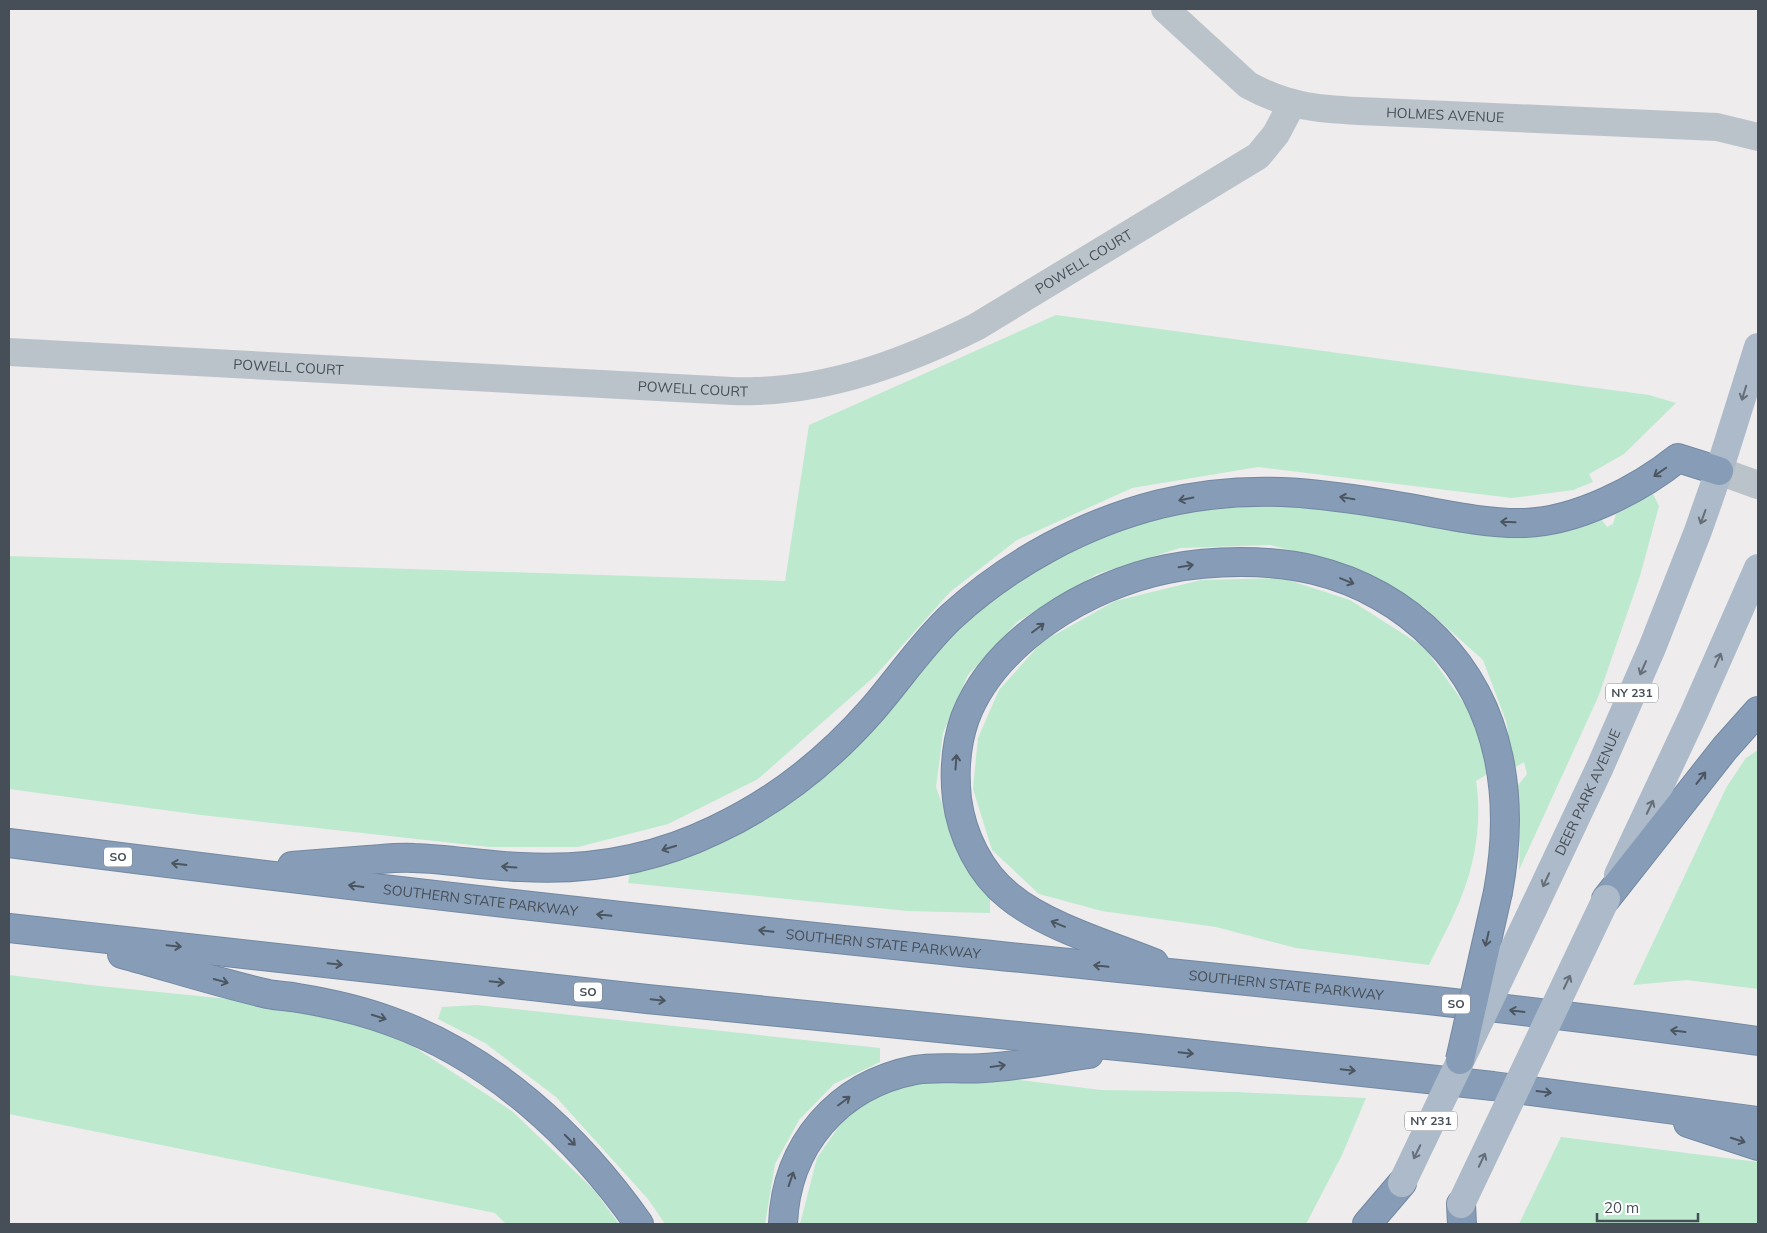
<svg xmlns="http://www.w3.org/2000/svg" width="1767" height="1233" viewBox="0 0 1767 1233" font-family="Mulish,sans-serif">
  <rect width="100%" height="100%" fill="#eeecec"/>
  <g fill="#bde9cf">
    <polygon points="1056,315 1649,395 1676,403 1624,454 1589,474 1593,482 1573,490 1512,498 1258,467 1132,488 1017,540 950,592 875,676 758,779 668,824 578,847 489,847 201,815 9,789 9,556 785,581 809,425"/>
    <polygon points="1653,494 1659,506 1640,576 1599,695 1519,870 1520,832 1515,789 1527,774 1524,762 1514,768 1506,721 1483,660 1424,607 1346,565 1270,545 1180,548 1097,574 1017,622 968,675 943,733 936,787 962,861 990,899 990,913 908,911 628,883 631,867 683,852 915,675 977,608 1029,570 1109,529 1195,508 1271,503 1551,531 1602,520 1607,527 1613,524 1616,514"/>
    <path d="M1282 578 1350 600 1424 647 1475 719 1489 773 1476 781C1482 818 1476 860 1462 895 1453 919 1440 942 1429 965L1296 948 1216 927 1102 911 1039 894 992 850 973 789 978 738 999 690 1042 642 1115 601 1201 580Z"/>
    <polygon points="1758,750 1758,989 1687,980 1633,985 1726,788 1746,758"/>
    <polygon points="9,975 99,986 317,1008 411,1045 512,1111 594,1190 619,1224 506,1224 495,1213 9,1114"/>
    <polygon points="477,1005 880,1048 880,1062 834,1084 799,1120 775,1164 765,1224 665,1224 648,1199 556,1097 485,1043 438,1019 442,1007"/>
    <polygon points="955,1072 1101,1090 1235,1092 1366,1098 1342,1155 1306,1224 800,1224 817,1158 848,1113 898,1080"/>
    <polygon points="1561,1137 1758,1162 1758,1224 1519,1224"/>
  </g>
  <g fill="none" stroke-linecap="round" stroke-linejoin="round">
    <defs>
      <g id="motorway">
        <path id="s4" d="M9 843C313 882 618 917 923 948 1202 977 1481 1002 1758 1041"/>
        <path d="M292 866C317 864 343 862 368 860 383 859 399 857 414 858 450 859 485 866 521 867 588 871 655 859 715 830 775 802 829 759 872 710 899 679 922 644 952 616 1010 563 1084 523 1160 504 1247 483 1316 492 1403 507 1443 514 1484 524 1525 523 1577 521 1638 490 1678 458L1719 471"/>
        <polyline points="1606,899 1725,748 1758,711"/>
        <polyline points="9,928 647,999 1138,1048 1493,1086 1758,1121"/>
        <path d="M122 954C170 967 219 983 268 994 278 996 288 996 298 998 329 1003 360 1010 390 1021 492 1057 578 1137 639 1224"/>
        <path d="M1154 963C1109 945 1045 926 1009 896 980 873 962 836 957 799 954 772 956 744 965 718 995 640 1088 585 1167 569 1212 560 1269 559 1314 570 1360 581 1403 605 1436 639 1503 707 1515 801 1498 892"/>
        <polyline points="1688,1123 1758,1146"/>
        <polyline points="1461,1204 1462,1224"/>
        <path d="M783 1224C786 1145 838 1085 915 1070 938 1066 961 1070 984 1068 1019 1066 1054 1059 1089 1054"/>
        <polyline points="1367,1224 1402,1183"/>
      </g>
    </defs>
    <use href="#motorway" stroke="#7388a2" stroke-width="30"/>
    <g stroke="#bbc3ca" stroke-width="28">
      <path id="s1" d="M1165 9 1248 85C1286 106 1316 109 1359 111L1717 127 1758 137"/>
      <path id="s2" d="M9 352 714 390C728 391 742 392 756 391 833 389 907 361 976 327L1258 156 1276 134 1292 104"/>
    </g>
    <polyline stroke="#bbc3ca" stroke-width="28" points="1719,471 1758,485"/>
    <g stroke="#adbac9" stroke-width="28">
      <polyline points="1618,875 1694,713 1758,568"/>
      <path id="s3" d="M1533 909 1600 767 1652 648 1698 531 1719 471 1758 347"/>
    </g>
    <use href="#motorway" stroke="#879db7" stroke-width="28"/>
    <defs>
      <polyline id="motorway-bridge" points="1460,1060 1498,892"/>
    </defs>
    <use href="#motorway-bridge" stroke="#7388a2" stroke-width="30" stroke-linecap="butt"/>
    <g stroke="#adbac9" stroke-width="28">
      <polyline points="1402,1183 1533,909"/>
      <polyline points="1461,1204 1606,899"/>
    </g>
    <use href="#motorway-bridge" stroke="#879db7" stroke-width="28"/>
  </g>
  <defs><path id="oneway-shaft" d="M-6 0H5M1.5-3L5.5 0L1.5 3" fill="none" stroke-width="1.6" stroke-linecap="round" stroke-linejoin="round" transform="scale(1.25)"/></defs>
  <g stroke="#656e79">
    <use href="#oneway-shaft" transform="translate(1744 393) rotate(107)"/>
    <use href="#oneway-shaft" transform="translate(1703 517) rotate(110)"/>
    <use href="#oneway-shaft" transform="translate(1718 660) rotate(-66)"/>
    <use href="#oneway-shaft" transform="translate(1643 668) rotate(114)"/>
    <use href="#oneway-shaft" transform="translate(1650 807) rotate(-65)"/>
    <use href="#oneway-shaft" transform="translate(1546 880) rotate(115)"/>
    <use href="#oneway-shaft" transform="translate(1567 982) rotate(-65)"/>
    <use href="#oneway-shaft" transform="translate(1417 1152) rotate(116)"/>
    <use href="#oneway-shaft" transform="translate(1482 1160) rotate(-65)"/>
  </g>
  <g stroke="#4c5661">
    <use href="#oneway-shaft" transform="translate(1660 472) rotate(145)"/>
    <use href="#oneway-shaft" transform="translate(1347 498) rotate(-171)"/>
    <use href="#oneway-shaft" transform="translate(1186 499) rotate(169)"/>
    <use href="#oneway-shaft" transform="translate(1508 522) rotate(-178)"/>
    <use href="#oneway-shaft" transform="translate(1186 566) rotate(-9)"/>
    <use href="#oneway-shaft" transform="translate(1347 581) rotate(22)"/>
    <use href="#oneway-shaft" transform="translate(1038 628) rotate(-37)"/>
    <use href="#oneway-shaft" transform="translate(956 762) rotate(-86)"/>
    <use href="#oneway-shaft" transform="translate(1701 778) rotate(-52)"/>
    <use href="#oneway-shaft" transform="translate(669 848) rotate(163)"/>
    <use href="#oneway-shaft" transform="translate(179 864) rotate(-173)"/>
    <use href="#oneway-shaft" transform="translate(509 867) rotate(-176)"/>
    <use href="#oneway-shaft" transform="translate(356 886) rotate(-173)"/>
    <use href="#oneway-shaft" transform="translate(604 915) rotate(-174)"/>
    <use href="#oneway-shaft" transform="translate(1058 924) rotate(-158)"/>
    <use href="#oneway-shaft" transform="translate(766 931) rotate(-174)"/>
    <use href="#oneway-shaft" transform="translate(1487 939) rotate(103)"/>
    <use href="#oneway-shaft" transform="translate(174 946) rotate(6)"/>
    <use href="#oneway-shaft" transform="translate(335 964) rotate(6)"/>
    <use href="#oneway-shaft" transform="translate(1101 966) rotate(-174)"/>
    <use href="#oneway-shaft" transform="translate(221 981) rotate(15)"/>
    <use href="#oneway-shaft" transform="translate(497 982) rotate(6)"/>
    <use href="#oneway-shaft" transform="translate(658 1000) rotate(6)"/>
    <use href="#oneway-shaft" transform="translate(1517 1011) rotate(-173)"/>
    <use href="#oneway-shaft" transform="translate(379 1017) rotate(18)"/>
    <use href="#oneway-shaft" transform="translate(1678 1031) rotate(-173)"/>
    <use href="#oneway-shaft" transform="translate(1186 1053) rotate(6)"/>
    <use href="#oneway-shaft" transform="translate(998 1066) rotate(-8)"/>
    <use href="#oneway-shaft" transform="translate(1348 1070) rotate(6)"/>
    <use href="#oneway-shaft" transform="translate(1544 1092) rotate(7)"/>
    <use href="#oneway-shaft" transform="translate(844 1101) rotate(-37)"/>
    <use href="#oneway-shaft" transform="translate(570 1140) rotate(45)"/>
    <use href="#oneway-shaft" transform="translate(1738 1140) rotate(18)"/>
    <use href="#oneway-shaft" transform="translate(791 1179) rotate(-71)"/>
  </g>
  <g text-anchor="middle" stroke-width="4" stroke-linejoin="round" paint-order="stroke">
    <g fill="#fff" stroke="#7e8389" stroke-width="1">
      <rect x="1606" y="683.5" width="52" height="19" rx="4"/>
      <rect x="104" y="847.5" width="28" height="19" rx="4"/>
      <rect x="574" y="982.5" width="28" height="19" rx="4"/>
      <rect x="1442" y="994.5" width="28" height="19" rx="4"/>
      <rect x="1405" y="1111.5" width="52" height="19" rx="4"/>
    </g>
    <g font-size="12" font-weight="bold" fill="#464e57">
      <text x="1632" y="697">NY 231</text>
      <text x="118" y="861">SO</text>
      <text x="588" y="996">SO</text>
      <text x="1456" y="1008">SO</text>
      <text x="1431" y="1125">NY 231</text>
    </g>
    <g font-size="14" fill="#464e57" stroke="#fff">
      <text dy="5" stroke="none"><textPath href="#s1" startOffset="314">HOLMES AVENUE</textPath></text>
      <text dy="5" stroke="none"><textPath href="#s2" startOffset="1105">POWELL COURT</textPath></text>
      <text dy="5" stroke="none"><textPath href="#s2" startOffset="280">POWELL COURT</textPath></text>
      <text dy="5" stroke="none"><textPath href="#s2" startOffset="685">POWELL COURT</textPath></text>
      <text dy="5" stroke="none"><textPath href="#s3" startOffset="129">DEER PARK AVENUE</textPath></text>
      <text dy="5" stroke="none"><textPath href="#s4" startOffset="475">SOUTHERN STATE PARKWAY</textPath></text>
      <text dy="5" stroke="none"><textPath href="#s4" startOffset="880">SOUTHERN STATE PARKWAY</textPath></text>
      <text dy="5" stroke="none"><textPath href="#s4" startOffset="1285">SOUTHERN STATE PARKWAY</textPath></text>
    </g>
  </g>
  <rect width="1767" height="1233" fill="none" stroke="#464e57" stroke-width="20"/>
  <path d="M1597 1213v8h101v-8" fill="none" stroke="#464e57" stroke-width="2.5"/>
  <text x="1604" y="1213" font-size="15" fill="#464e57" stroke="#ffffff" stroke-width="4" paint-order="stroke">20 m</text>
</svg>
